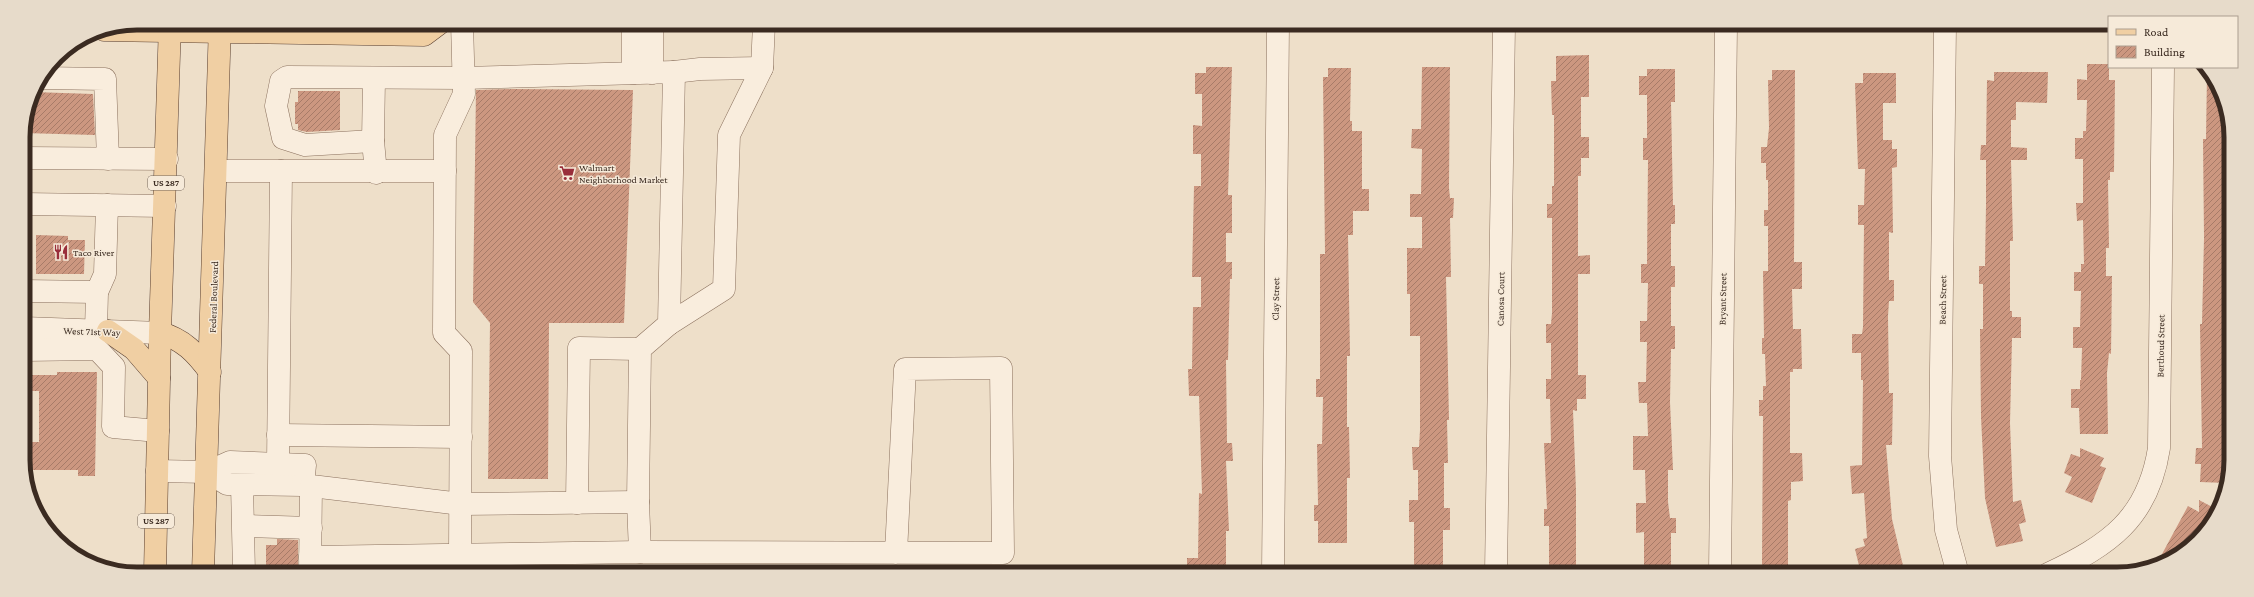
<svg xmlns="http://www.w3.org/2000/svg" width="2254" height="597" viewBox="0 0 2254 597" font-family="'Crimson Pro',serif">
  <defs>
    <pattern id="building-hatch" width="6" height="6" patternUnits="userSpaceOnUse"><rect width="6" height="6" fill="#cc9780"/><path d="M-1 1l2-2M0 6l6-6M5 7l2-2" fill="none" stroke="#a77b68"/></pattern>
  </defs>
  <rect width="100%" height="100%" fill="#eedfc9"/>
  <g fill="url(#building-hatch)">
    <polygon points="1589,55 1589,97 1581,97 1581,137 1589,137 1589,158 1581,158 1581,176 1578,176 1578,256 1590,255 1590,274 1578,274 1578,375 1586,375 1586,399 1577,399 1577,411 1573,410 1576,491 1576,573 1549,573 1549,526 1544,526 1544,509 1547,509 1544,443 1551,443 1550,399 1546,399 1546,379 1551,379 1551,343 1546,343 1546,324 1551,324 1552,313 1552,218 1547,218 1547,204 1552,204 1552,186 1554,186 1554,115 1552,115 1551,81 1556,81 1556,56"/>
    <polygon points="2087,64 2109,64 2109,80 2115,80 2114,172 2110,172 2110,180 2108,180 2109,248 2106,248 2106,276 2112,276 2111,354 2109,353 2107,373 2108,434 2080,434 2079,408 2071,408 2071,389 2080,389 2080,380 2081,380 2082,348 2073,348 2073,327 2080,327 2081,291 2074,291 2074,272 2081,272 2081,264 2084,264 2083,220 2077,221 2076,203 2083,203 2083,159 2075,159 2075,138 2083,138 2083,131 2086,131 2087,100 2077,100 2077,79 2087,80"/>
    <polygon points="1206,67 1232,67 1228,195 1232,195 1232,233 1226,233 1226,262 1232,262 1232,279 1230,279 1228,360 1226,360 1227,443 1232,443 1233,461 1226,461 1229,531 1226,531 1226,573 1187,573 1187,558 1198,558 1199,493 1202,494 1199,396 1189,396 1188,369 1192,369 1193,307 1201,307 1201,277 1192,277 1194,186 1201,186 1201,154 1193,154 1193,125 1202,126 1202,94 1195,94 1195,73 1206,73"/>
    <polygon points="1422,67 1450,67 1449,188 1450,198 1454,198 1453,218 1450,218 1451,277 1446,277 1449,420 1447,420 1448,463 1444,463 1444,508 1450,508 1450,530 1443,530 1443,573 1414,573 1414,522 1409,522 1409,500 1418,500 1418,470 1413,470 1412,447 1419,447 1420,430 1420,336 1410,336 1410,294 1407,294 1407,248 1422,248 1422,217 1410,217 1410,194 1421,194 1422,149 1411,148 1412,129 1421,129"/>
    <polygon points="1328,68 1351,68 1350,121 1352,121 1352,131 1362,131 1362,189 1369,189 1369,211 1353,211 1353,235 1348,235 1350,356 1347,356 1347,427 1349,427 1350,478 1347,478 1347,543 1318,543 1318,521 1314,521 1314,505 1318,505 1317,444 1322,444 1323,397 1316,397 1316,379 1320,379 1320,254 1325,254 1323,77 1328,77"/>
    <polygon points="1647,69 1675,69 1675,102 1671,102 1673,205 1675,205 1675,224 1671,224 1671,266 1675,266 1675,287 1671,287 1671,326 1675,326 1675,349 1671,349 1670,402 1673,470 1668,470 1668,502 1670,518 1676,518 1676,533 1671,533 1671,573 1644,573 1644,532 1636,533 1636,503 1646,503 1645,470 1633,470 1633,436 1648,436 1647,403 1639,403 1638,382 1646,382 1647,342 1640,342 1640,321 1647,321 1648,283 1641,283 1641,264 1647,264 1648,160 1643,160 1643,138 1647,138 1647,95 1639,95 1639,76 1647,76"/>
    <polygon points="1772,70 1795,70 1794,262 1802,262 1802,289 1792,289 1793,329 1801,329 1802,369 1793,369 1793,372 1790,372 1790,453 1802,453 1803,481 1791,482 1791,500 1788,501 1788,573 1763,573 1762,565 1763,416 1759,416 1759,400 1763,400 1763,386 1766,386 1765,354 1762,354 1762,338 1764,338 1763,271 1768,271 1768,226 1764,226 1764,210 1768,210 1768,180 1766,180 1766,163 1761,163 1761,147 1767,147 1769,128 1768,80 1772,80"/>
    <polygon points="1994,72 2048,72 2047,103 2016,102 2016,120 2011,120 2011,147 2027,148 2027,160 2011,160 2013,241 2010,241 2010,311 2012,311 2012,317 2021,317 2021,338 2012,338 2010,423 2013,502 2021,500 2026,522 2019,524 2023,541 1996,547 1985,498 1981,417 1980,329 1983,329 1983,284 1979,284 1979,266 1985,266 1986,205 1986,160 1980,160 1981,145 1986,145 1987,80 1994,81"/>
    <polygon points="1863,73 1896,73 1896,103 1883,103 1883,140 1892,140 1892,149 1897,149 1897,167 1892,168 1893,233 1889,232 1889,280 1894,280 1894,301 1889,301 1888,316 1889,393 1893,393 1892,445 1886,445 1892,519 1905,574 1861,574 1855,549 1865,546 1863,539 1867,538 1864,493 1852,494 1850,466 1862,465 1863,380 1861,380 1861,353 1852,353 1852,334 1862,334 1863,327 1864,225 1858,225 1858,205 1864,205 1865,169 1858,169 1855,83 1863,83"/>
    <polygon points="2207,74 2229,115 2229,465 2227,465 2226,483 2200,482 2201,464 2195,464 2196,448 2202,448 2200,324 2202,324 2204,238 2203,139 2206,139"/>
    <polygon points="513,89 633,90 624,323 549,323 548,479 488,479 490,323 473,302 476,90"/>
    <polygon points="298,91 340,91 340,130 307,132 298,130 298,124 295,124 295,102 298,102"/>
    <polygon points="33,92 93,94 95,135 23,133"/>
    <polygon points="36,235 68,236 68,240 85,240 84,274 36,274"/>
    <polygon points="57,372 97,372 95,476 78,476 78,470 25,470 25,442 39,442 39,391 27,391 27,375 57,375"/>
    <polygon points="2080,448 2104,458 2100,466 2106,468 2092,503 2065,492 2072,477 2064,473 2071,454 2080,457"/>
    <polygon points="2199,500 2218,510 2215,518 2192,546 2160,565 2155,567 2188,506 2199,512"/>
    <polygon points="277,539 298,540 298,572 266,572 266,545 277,545"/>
  </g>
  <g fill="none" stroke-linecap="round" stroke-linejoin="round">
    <defs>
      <g id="minor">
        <polyline points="633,24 633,73"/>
        <polyline points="652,24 652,73"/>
        <polyline points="1945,25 1940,456 1946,530 1958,574"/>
        <polyline points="674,72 700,69 762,68"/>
        <polyline points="42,78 105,79 108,159"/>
        <polyline points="374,79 373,141 376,173"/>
        <polyline points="373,141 305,145 283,138 276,106 281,81 287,77 464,78 674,72 669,324 640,349 638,502 640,552"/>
        <polyline points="23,158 167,159"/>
        <polyline points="217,171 445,171"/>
        <polyline points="24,204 165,206"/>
        <polyline points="24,291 97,292"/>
        <polyline points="669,324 724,289 729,135 762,68 764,24"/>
        <polyline points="24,328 160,333"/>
        <polyline points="96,331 97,292 105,274 107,205"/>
        <polyline points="24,350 97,349 114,367 113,427 158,431"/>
        <polyline points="278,435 461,437"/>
        <polyline points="278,464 281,171"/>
        <polyline points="157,471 208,472 227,484 303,485"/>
        <polyline points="208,472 230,462 305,465 303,485 461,504 638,502"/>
        <polyline points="242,485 244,572"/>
        <polyline points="577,503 579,348 640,349"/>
        <polyline points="245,526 311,528"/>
        <polyline points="460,556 461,351 444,333 445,135 464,94 462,23"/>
        <polyline points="310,557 640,552 1003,553 1001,368 905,369 896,553"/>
        <polyline points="310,572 311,486"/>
        <polyline points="1273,573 1278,24"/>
        <polyline points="1496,573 1504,25"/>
        <polyline points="1720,573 1726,25"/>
        <path d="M2048 574C2109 545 2148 519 2159 448L2163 67"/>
      </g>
      <g id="major">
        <polyline points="104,30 424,35 440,23"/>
        <polyline points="108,331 134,349 159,378"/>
        <path d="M160 333C183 339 196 353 210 372"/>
        <polyline points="155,572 160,333 170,23"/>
        <polyline points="203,572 220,23"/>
      </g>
    </defs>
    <use href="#minor" stroke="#8b715e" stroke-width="23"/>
    <use href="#major" stroke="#593f31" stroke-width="23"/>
    <use href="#minor" stroke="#f9eddd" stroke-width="22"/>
    <use href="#major" stroke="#f0cfa3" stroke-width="22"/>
  </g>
  <defs>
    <symbol id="supermarket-bare" viewBox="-9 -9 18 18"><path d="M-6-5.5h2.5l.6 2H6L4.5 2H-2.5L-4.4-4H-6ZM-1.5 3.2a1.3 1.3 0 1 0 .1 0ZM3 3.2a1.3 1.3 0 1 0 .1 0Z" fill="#992e3b" stroke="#f6ead9" stroke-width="2.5" paint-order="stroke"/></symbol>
    <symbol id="restaurant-bare" viewBox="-9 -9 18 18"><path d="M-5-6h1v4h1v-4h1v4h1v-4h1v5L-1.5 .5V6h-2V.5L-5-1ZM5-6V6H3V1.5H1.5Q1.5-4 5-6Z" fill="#992e3b" stroke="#f6ead9" stroke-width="2.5" paint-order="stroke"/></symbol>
  </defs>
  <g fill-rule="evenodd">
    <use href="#supermarket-bare" x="556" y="162" width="22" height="22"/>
    <use href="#restaurant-bare" x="50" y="241" width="22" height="22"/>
  </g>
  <g text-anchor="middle" stroke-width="3" stroke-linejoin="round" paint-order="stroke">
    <g fill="#f6ead9" stroke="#736458" stroke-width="1">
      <rect x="148" y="176" width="36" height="14" rx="3"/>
      <rect x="138" y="514" width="36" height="14" rx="3"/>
    </g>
    <g font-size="9" font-weight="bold" fill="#3b2b21">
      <text x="166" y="186">US 287</text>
      <text x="156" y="524">US 287</text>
    </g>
    <g font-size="10" fill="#3b2b21" stroke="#f6ead9" text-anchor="start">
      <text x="579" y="171">Walmart<tspan x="579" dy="12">Neighborhood Market</tspan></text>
      <text x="73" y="256">Taco River</text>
    </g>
    <g font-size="10" fill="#3b2b21" stroke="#f6ead9">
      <text transform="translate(213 297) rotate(-88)" y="4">Federal Boulevard</text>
      <text transform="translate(1275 299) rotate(-89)" y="4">Clay Street</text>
      <text transform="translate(1500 299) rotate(-89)" y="4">Canosa Court</text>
      <text transform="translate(1722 299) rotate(-89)" y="4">Bryant Street</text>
      <text transform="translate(1942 300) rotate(-89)" y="4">Beach Street</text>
      <text transform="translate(92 331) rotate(2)" y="4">West 71st Way</text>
      <text transform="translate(2160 346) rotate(-89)" y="4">Berthoud Street</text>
    </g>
  </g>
  <path d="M0 0H2254V597H0ZM137 30H2117A107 107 0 0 1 2224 137V460A107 107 0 0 1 2117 567H137A107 107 0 0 1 30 460V137A107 107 0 0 1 137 30Z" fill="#e7dbca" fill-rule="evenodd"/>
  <path fill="none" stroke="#3b2b21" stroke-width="5" d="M137 30H2117A107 107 0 0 1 2224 137V460A107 107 0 0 1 2117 567H137A107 107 0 0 1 30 460V137A107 107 0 0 1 137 30Z"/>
  <rect x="2108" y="16" width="130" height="52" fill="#f6ead9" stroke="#ab9e8f"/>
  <rect x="2116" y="29" width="20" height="6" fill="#f0cfa3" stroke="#ab9e8f"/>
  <text x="2144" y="36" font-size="12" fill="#3b2b21">Road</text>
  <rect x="2116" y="46" width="20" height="12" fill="url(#building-hatch)" stroke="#ab9e8f"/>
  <text x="2144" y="56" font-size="12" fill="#3b2b21">Building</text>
</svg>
